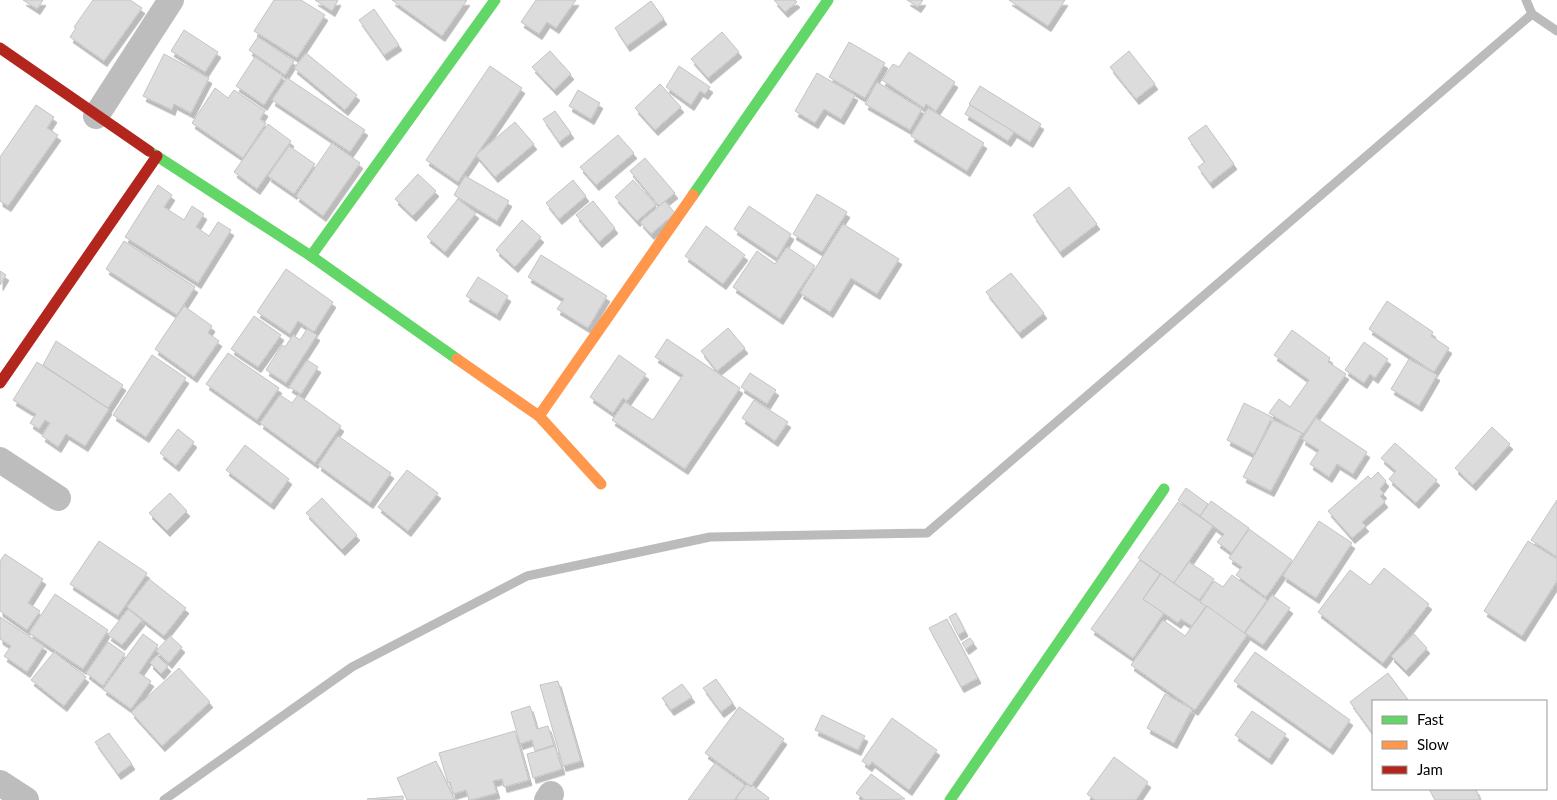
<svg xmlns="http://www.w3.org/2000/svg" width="1557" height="800" viewBox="0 0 1557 800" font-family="Lato,sans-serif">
  <defs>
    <filter id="shadow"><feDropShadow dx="3" dy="5.5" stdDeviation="0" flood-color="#0004"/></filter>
  </defs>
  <rect width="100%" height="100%" fill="#fff"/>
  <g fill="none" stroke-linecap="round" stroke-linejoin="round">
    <g stroke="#bbb" stroke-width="9">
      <polyline points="1526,0 1532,14"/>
      <polyline points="164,800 352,667 527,576 710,537 927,533 1532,14 1557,31"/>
    </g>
  </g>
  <g fill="#dcdcdc" stroke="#c4c4c4" filter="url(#shadow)">
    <polygon points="23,0 43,0 37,9"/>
    <polygon points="93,0 130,0 142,8 104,61 70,37 76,28 74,27"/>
    <polygon points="274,0 301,0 325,15 297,58 254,31"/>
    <polygon points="315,0 338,0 332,11"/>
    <polygon points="392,0 467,0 442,36"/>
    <polygon points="536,0 576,0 556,28 547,22 539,34 521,22"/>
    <polygon points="774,0 795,0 797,2 785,12"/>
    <polygon points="907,0 923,0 918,7"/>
    <polygon points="1009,0 1065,0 1048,26"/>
    <polygon points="651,1 664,19 627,46 615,28"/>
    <polygon points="374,9 399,45 384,55 359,20"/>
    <polygon points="184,30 218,52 205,72 171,51"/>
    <polygon points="722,32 739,52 708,78 691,59"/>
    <polygon points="258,37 294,61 285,75 249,50"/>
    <polygon points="849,42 885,63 865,98 829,77"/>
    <polygon points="550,51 571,74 554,90 532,67"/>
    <polygon points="1129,51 1155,84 1136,99 1110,67"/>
    <polygon points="909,52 955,82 936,111 926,104 924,108 882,80 893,64 899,67"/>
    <polygon points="306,53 357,95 345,110 294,68"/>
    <polygon points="164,54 209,78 191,113 174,104 172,110 143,96"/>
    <polygon points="255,57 283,76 264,105 236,86"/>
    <polygon points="490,66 522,88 458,182 426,160"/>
    <polygon points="679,66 710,87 705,94 700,91 691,105 666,87"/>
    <polygon points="817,73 855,95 841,119 824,109 815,123 795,111"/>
    <polygon points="287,78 365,130 350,152 272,100"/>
    <polygon points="877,82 922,109 910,130 865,104"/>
    <polygon points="660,84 681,107 655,130 635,108"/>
    <polygon points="980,86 1041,124 1030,142 969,104"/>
    <polygon points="215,88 228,98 234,90 265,111 260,119 266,123 243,158 192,123"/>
    <polygon points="578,90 600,103 591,119 569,106"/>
    <polygon points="36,105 54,117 47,128 58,135 8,206 0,201 0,157"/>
    <polygon points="970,105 1014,132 1008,141 965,114"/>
    <polygon points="928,108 984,143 967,171 911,136"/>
    <polygon points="555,111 571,133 559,142 543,119"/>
    <polygon points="515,122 534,144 495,177 476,155"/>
    <polygon points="268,124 291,141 257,189 234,172"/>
    <polygon points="1206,125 1234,164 1210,183 1198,167 1205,162 1188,138"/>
    <polygon points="618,135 634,153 596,185 580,167"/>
    <polygon points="332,143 360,163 323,216 296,196"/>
    <polygon points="289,146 315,164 294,194 268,176"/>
    <polygon points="645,158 675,193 659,206 630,171"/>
    <polygon points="418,174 436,191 413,216 395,199"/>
    <polygon points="465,176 509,201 497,221 454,195"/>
    <polygon points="573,180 586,196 559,219 546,203"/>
    <polygon points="633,180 656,205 637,221 615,197"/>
    <polygon points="158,185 172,195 164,207 184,220 192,206 204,214 196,227 209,236 218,222 231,230 198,283 125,237"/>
    <polygon points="1069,187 1097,224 1060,252 1033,215"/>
    <polygon points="817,194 847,212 822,252 793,234"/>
    <polygon points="458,199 476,213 445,252 427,237"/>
    <polygon points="593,201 615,228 599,242 576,215"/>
    <polygon points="665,201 675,213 651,234 640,222"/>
    <polygon points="749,206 791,234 777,258 734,229"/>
    <polygon points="522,220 541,237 515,267 496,250"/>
    <polygon points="843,224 899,259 877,294 851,278 830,312 800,293"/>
    <polygon points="706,226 745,255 723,284 685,256"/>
    <polygon points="124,241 195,287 177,315 106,269"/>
    <polygon points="787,247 815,266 780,319 733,287 757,251 775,264"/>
    <polygon points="541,255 607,296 588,328 557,309 564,299 528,277"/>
    <polygon points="286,269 333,302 314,332 298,321 290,334 257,312"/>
    <polygon points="0,271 6,275 0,285"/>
    <polygon points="1011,273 1044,313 1019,333 986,292"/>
    <polygon points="478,277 508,296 497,315 466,296"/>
    <polygon points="1387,301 1433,332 1431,336 1449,348 1434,372 1369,329"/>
    <polygon points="184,306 212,326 208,333 219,341 194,377 155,349"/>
    <polygon points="254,316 281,335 258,367 231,349"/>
    <polygon points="728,328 745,348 717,371 701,351"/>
    <polygon points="307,329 317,335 286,383 266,370 282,345 285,347 293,335 300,340"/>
    <polygon points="1292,330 1330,358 1328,362 1346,374 1303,434 1269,413 1279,399 1290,407 1309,380 1274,355"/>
    <polygon points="667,339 740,388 685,469 612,420 625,402 653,420 683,375 655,357"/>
    <polygon points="56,341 123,385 108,408 43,365"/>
    <polygon points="1364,342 1388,359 1375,378 1370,374 1364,383 1345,370"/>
    <polygon points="228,353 279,388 257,420 206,384"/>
    <polygon points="152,355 186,378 146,437 113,415"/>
    <polygon points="619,355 646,374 627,401 623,398 613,413 590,397"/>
    <polygon points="1409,359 1437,375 1419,406 1391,389"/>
    <polygon points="307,360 318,367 301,394 289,387"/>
    <polygon points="37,362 109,409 85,446 66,434 58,447 42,436 50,423 45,420 39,429 30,423 36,414 13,400"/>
    <polygon points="750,373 776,390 767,404 741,387"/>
    <polygon points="280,395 292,403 298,395 341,426 315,463 260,423"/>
    <polygon points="754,400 788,422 775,441 742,418"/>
    <polygon points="1244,403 1272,417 1254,454 1227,440"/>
    <polygon points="1316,418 1367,452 1353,474 1337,464 1329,477 1310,464 1319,450 1302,439"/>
    <polygon points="1273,420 1302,433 1271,491 1243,477"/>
    <polygon points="1492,427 1510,444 1473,485 1455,468"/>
    <polygon points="178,429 194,442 176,466 160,453"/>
    <polygon points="338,436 391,473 370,503 318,465"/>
    <polygon points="1395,443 1437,480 1416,503 1389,479 1396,471 1381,458"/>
    <polygon points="245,445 289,479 271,504 226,470"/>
    <polygon points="407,470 438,493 408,531 378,507"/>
    <polygon points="1378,472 1386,481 1380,489 1384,493 1380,496 1385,502 1362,522 1366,526 1352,538 1328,511 1368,476 1371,479"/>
    <polygon points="1186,488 1208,504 1200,516 1178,500"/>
    <polygon points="170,493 187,511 167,531 149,513"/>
    <polygon points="322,498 357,535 342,550 306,513"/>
    <polygon points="1557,500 1557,557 1531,540"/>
    <polygon points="1211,501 1249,528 1232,553 1217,542 1224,534 1200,516"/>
    <polygon points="1178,502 1213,526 1174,583 1138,558"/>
    <polygon points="1319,521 1352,543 1316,598 1283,576"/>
    <polygon points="1249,529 1292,560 1266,597 1236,575 1242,567 1229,558"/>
    <polygon points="99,541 147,573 118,616 70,584"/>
    <polygon points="1528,541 1557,559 1557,581 1522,636 1484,611"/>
    <polygon points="5,554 43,579 28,603 40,611 27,630 0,611 0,561"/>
    <polygon points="1140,560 1160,574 1143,599 1164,613 1133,658 1091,629"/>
    <polygon points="1189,562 1214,579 1199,600 1174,583"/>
    <polygon points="1384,568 1429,604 1383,663 1318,612 1350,570 1370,585"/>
    <polygon points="1161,574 1206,606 1192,626 1181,619 1178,623 1143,599"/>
    <polygon points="1232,575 1267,600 1244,633 1200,602 1214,581 1223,587"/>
    <polygon points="149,579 186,608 164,636 127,607"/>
    <polygon points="55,594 108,630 83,669 29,633"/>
    <polygon points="1272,595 1290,608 1263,645 1245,633"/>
    <polygon points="1207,606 1247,635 1195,710 1131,665 1163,620 1185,636"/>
    <polygon points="128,609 142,620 122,645 108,635"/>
    <polygon points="956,613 965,631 958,635 949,617"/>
    <polygon points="0,617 44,646 27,672 4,656 11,646 0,639"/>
    <polygon points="947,619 978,678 961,687 929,628"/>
    <polygon points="143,634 158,645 139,673 151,681 131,709 103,689"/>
    <polygon points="1414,634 1427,648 1406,671 1391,656"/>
    <polygon points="170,636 182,647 169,663 156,651"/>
    <polygon points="970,638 974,643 966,649 962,643"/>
    <polygon points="108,642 125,654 103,686 86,673"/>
    <polygon points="54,652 86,677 64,706 31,680"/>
    <polygon points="1255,652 1350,720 1330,749 1234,681"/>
    <polygon points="157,655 168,666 161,674 150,663"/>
    <polygon points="179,668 210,702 162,746 131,712"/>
    <polygon points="1388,673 1409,701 1373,701 1373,734 1350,702"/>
    <polygon points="716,679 733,703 721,712 703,688"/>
    <polygon points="558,681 581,761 563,766 540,685"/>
    <polygon points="682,684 692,697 671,710 662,698"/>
    <polygon points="1165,694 1192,709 1174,743 1147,728"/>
    <polygon points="530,706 537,729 548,726 554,745 535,751 532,740 520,744 511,712"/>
    <polygon points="739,707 784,739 751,786 705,753"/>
    <polygon points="1252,711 1286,734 1269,759 1235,735"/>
    <polygon points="822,715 865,736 858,750 815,730"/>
    <polygon points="892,718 937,750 909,790 872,762 869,766 862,761"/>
    <polygon points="515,731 529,780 504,787 502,779 493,781 497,793 471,800 469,800 466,790 453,794 450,782 448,783 439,753"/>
    <polygon points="109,733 132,764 118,774 95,742"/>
    <polygon points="555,746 562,769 533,778 527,754"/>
    <polygon points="1114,757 1148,782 1136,800 1095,800 1087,794"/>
    <polygon points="436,761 455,800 407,800 397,778"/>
    <polygon points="715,763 745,785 735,799 737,800 688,800"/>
    <polygon points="871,774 905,799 865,800 856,793"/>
    <polygon points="747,784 751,787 752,785 769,798 768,800 739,800 736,798"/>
    <polygon points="1429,789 1476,789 1480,800 1435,800"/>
    <polygon points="403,796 403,800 367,799"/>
  </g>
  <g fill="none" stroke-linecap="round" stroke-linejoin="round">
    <g stroke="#bdbdbd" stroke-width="26">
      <polyline points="96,116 171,0"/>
      <polyline points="0,460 58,498"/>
      <polyline points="0,783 26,800"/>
      <polyline points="547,800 551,794"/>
    </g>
    <g stroke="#63d668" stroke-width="11">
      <polyline points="149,151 311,256 457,359"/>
      <polyline points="693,195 828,0"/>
      <polyline points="311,256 495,0"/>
      <polyline points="950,800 1164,489"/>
    </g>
    <g stroke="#ff974d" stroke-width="11">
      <polyline points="457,359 539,416 601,484"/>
      <polyline points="539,416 693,195"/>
    </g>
    <g stroke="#b3261e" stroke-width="11">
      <polyline points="0,48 149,151"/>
      <polyline points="0,383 157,156"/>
    </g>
  </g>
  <rect x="1372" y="700" width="175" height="90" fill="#ffffff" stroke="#999999"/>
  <rect x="1382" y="716" width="25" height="8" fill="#63d668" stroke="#999999"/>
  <text x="1417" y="725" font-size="15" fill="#000000">Fast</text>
  <rect x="1382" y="741" width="25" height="8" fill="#ff974d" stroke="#999999"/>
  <text x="1417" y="750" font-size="15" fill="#000000">Slow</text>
  <rect x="1382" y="766" width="25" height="8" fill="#b3261e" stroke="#999999"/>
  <text x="1417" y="775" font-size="15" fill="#000000">Jam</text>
</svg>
